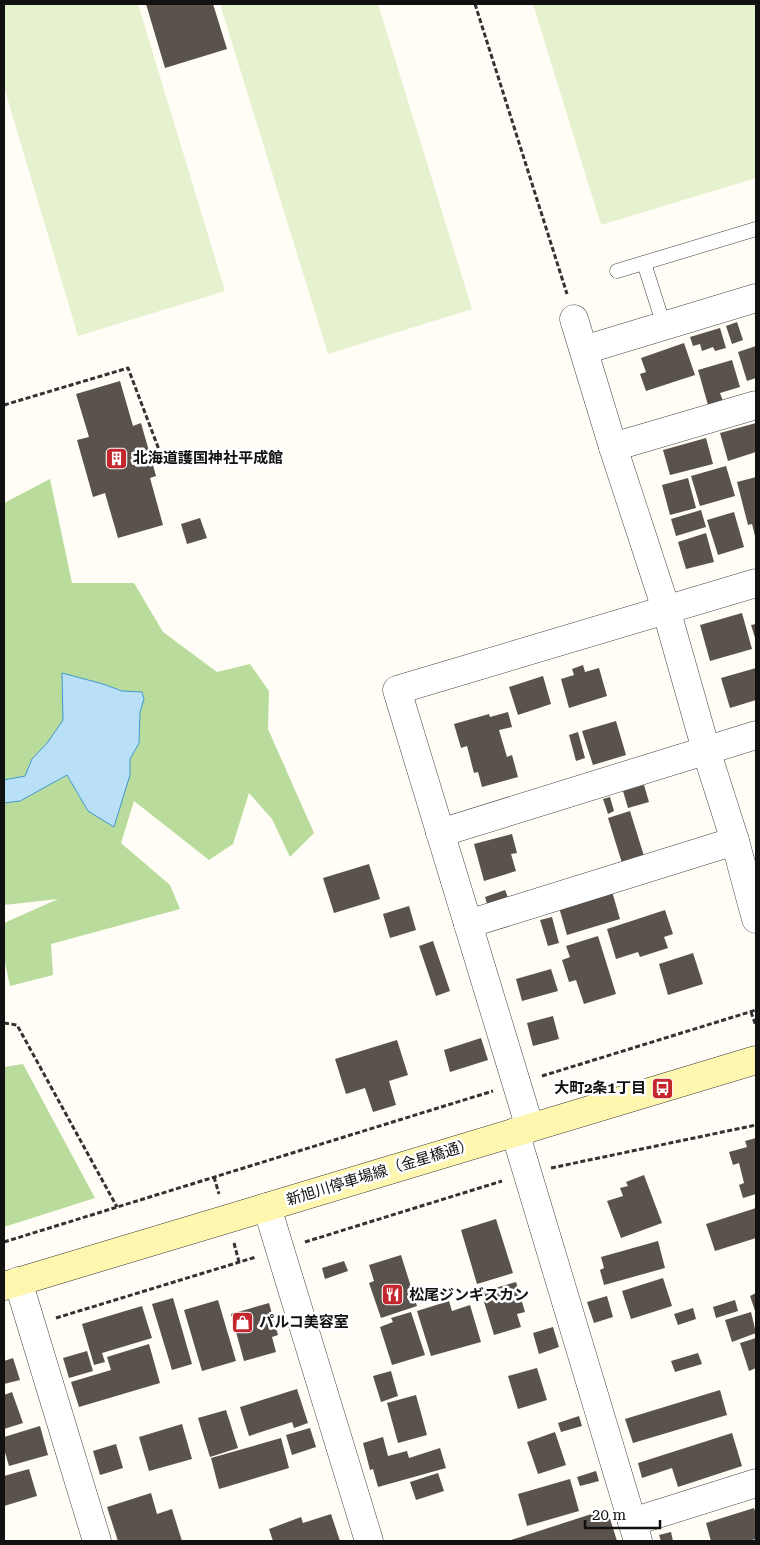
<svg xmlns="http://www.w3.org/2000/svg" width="760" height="1545" viewBox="0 0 760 1545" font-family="'Roboto Serif','Noto Sans JP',serif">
  <rect width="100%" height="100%" fill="#fffdf5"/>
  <g fill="#b9dc9c">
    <polygon points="50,479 72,583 134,583 163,632 217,672 250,664 269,691 268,729 314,833 290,857 272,819 249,793 233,844 209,860 134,801 121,843 170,885 180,909 51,944 53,975 10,986 4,958 4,923 58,899 4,905 4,803 20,801 67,775 88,811 130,775 130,759 139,743 140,712 144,699 142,692 123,691 103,684 62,673 63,720 48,742 32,759 25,776 4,780 4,503"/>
    <polygon points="23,1064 95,1198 4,1227 4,1067"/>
  </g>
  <g fill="#e6f2cf">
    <polygon points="4,4 138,4 225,291 78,336 4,87"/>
    <polygon points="220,4 378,4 472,309 328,354"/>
    <polygon points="533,4 756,4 756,178 601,225"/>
  </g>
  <polygon fill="#b9e0f7" stroke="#3f96cf" points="62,673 103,684 122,691 142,692 144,699 140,712 139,743 130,759 130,775 114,827 88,811 67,775 20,801 4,803 4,780 25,776 32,759 48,742 63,720"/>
  <g fill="#5a524d">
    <polygon points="146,4 213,4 227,49 165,68"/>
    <polygon points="737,322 743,340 732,344 726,326"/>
    <polygon points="720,328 726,348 715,351 713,347 702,351 700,344 693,346 690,337"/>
    <polygon points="684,343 695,375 646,391 640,374 646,372 641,358"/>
    <polygon points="756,346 756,378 747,381 738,352"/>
    <polygon points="732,360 740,387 720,393 723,401 708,405 698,370"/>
    <polygon points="120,381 133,426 141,423 156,476 150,478 163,525 118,538 105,493 93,497 77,440 89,437 76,394"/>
    <polygon points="756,423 756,452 728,461 720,433"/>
    <polygon points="706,438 713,464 670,475 663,450"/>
    <polygon points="726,466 735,496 700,506 691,476"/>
    <polygon points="756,477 756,540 752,524 748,525 737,482"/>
    <polygon points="688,478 696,508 670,515 662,485"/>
    <polygon points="701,510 706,527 676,536 671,519"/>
    <polygon points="734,512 744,547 718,555 707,520"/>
    <polygon points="200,518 207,538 187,544 181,524"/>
    <polygon points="706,533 714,562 686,569 678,542"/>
    <polygon points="742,613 752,649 710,661 700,625"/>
    <polygon points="756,624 756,641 751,625"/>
    <polygon points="583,665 585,672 599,668 607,696 569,708 561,679 574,675 572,669"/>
    <polygon points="756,668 756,700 730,708 721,678"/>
    <polygon points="543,676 551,704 518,715 509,687"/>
    <polygon points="508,712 512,727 499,730 507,757 512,755 518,777 482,787 478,772 474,773 467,746 461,748 454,724 489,714 490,717"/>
    <polygon points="616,721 626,755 593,765 582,731"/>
    <polygon points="578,732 585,758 576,761 569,735"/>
    <polygon points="644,785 649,802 628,808 623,791"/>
    <polygon points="610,797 614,811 608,814 603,799"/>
    <polygon points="630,811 644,856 622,863 608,818"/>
    <polygon points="512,834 517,853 511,854 516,871 484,881 474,844"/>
    <polygon points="369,864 380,899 334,913 323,878"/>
    <polygon points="611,888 620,919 567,935 558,904"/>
    <polygon points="505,890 509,900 488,907 485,897"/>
    <polygon points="409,906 416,930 390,938 383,914"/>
    <polygon points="665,910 673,934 664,937 668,948 640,957 638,952 616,959 607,929"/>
    <polygon points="552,917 559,943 548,946 540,920"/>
    <polygon points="598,936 616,994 584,1004 576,980 569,982 562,960 570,957 566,946"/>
    <polygon points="433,941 450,991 436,996 419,946"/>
    <polygon points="693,953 703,984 668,995 659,964"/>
    <polygon points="551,969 558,991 522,1001 516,979"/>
    <polygon points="553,1016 559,1039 533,1046 527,1023"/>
    <polygon points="481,1038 488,1060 450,1072 444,1050"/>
    <polygon points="397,1040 408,1075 389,1081 396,1105 373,1112 365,1088 346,1094 335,1059"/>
    <polygon points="756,1138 756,1194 743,1198 739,1185 744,1183 739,1163 733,1165 729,1152 747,1147 745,1141"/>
    <polygon points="644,1175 662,1223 621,1238 607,1201 623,1196 620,1188 628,1186 626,1182"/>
    <polygon points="756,1208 756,1238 715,1251 706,1224"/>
    <polygon points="496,1219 513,1273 477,1284 461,1230"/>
    <polygon points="658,1241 665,1268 604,1285 600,1270 604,1268 601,1257"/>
    <polygon points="401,1255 417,1306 381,1318 369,1283 374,1281 369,1265"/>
    <polygon points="344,1261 348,1271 325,1279 322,1268"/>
    <polygon points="663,1278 672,1306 631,1319 622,1291"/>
    <polygon points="516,1282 525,1312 517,1314 521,1327 494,1335 481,1292"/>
    <polygon points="756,1293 756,1314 750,1296"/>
    <polygon points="607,1296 613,1317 594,1323 587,1302"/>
    <polygon points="173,1298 192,1364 172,1370 152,1304"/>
    <polygon points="218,1300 236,1361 202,1371 184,1310"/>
    <polygon points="735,1300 738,1311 716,1318 713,1307"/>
    <polygon points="449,1301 452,1311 470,1305 481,1342 431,1356 417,1311"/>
    <polygon points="269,1303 278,1335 272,1337 276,1352 244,1361 231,1314"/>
    <polygon points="142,1306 152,1338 102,1353 105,1362 94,1365 82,1324"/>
    <polygon points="693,1308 696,1319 678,1325 674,1314"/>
    <polygon points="411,1312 425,1355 392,1365 380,1327 393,1322 391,1318"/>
    <polygon points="751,1312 756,1333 732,1342 725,1320"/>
    <polygon points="553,1327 559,1347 539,1354 533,1333"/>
    <polygon points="756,1338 756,1368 749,1371 740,1343"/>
    <polygon points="149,1344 160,1383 79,1407 71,1382 111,1370 107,1357"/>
    <polygon points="87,1351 93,1371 69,1378 63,1358"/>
    <polygon points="698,1353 702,1364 675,1372 671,1361"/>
    <polygon points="13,1358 20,1380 4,1384 4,1361"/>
    <polygon points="537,1368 547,1400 518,1409 508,1376"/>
    <polygon points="391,1371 398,1396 381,1402 373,1376"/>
    <polygon points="297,1389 308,1423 294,1428 292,1422 249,1436 240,1407"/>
    <polygon points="720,1390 727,1415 633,1443 625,1419"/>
    <polygon points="12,1392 23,1423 4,1429 4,1395"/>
    <polygon points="416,1395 427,1435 398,1443 387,1403"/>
    <polygon points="226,1410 238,1448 210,1457 198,1418"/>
    <polygon points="579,1416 582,1426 561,1432 558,1423"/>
    <polygon points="182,1424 192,1459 149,1471 139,1437"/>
    <polygon points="40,1426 48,1455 9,1466 4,1449 4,1437"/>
    <polygon points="310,1428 316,1447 292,1455 286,1435"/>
    <polygon points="555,1432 566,1465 538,1474 527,1442"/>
    <polygon points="732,1433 742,1466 678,1487 672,1468 642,1478 638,1463"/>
    <polygon points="383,1437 388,1456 407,1451 409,1458 440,1448 446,1468 378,1487 373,1469 370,1470 363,1443"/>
    <polygon points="281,1438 289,1468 219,1489 211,1458"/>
    <polygon points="116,1444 123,1468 100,1475 93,1451"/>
    <polygon points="29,1469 37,1496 4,1506 4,1476"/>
    <polygon points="596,1471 599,1481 580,1486 577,1477"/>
    <polygon points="438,1473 444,1491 416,1500 410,1482"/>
    <polygon points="570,1479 579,1511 527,1526 518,1494"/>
    <polygon points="151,1493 157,1514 172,1509 182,1541 118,1541 107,1507"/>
    <polygon points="754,1508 756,1514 756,1539 748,1541 711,1541 706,1523"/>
    <polygon points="607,1509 617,1541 508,1541"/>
    <polygon points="331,1514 340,1541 273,1541 269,1529 301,1517 303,1523"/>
    <polygon points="671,1532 673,1541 661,1541 659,1535"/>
  </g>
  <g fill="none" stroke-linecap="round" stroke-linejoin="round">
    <defs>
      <g id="lane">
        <polyline points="644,263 664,326"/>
        <polyline points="617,271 756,229"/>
      </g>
      <g id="street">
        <polyline points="574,319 613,447 666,609 706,750 735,841 756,919"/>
        <polyline points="584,350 756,298"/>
        <polyline points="613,447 756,405"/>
        <polyline points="440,833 756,735"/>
        <polyline points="468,924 735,841"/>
        <polyline points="530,1128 397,690 756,583"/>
        <polyline points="515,1132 638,1541"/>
        <polyline points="267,1207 369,1541"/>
        <polyline points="18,1281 97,1541"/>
        <polyline points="632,1522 756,1483"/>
      </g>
      <polyline id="secondary" points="4,1286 756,1060"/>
    </defs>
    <use href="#lane" stroke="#444" stroke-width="15"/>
    <use href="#street" stroke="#444" stroke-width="29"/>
    <use href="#secondary" stroke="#333" stroke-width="29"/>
    <g stroke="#333" stroke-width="3" stroke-dasharray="5 2.5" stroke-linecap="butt">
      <polyline points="475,4 567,294"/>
      <polyline points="4,405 128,368 161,455"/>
      <polyline points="751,1012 756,1026"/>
      <polyline points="4,1023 17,1025 117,1207"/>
      <polyline points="542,1076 756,1010"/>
      <polyline points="551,1168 756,1125"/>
      <polyline points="214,1177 219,1194"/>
      <polyline points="4,1242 493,1091"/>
      <polyline points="305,1242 502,1181"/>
      <polyline points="234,1243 239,1262"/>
      <polyline points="56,1318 256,1257"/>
    </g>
    <use href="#lane" stroke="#fff" stroke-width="14"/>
    <use href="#street" stroke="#fff" stroke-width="28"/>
    <use href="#secondary" stroke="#fff6b0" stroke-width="28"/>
  </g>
  <defs>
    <symbol id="building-square" viewBox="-11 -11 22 22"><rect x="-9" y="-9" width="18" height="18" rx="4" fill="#c4262e" stroke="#fff"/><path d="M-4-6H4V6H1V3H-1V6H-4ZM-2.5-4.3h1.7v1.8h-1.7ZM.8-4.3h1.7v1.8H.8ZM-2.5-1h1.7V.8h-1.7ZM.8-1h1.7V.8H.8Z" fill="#fff"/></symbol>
    <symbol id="bus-square" viewBox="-11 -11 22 22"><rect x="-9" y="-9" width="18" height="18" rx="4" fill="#c4262e" stroke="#fff"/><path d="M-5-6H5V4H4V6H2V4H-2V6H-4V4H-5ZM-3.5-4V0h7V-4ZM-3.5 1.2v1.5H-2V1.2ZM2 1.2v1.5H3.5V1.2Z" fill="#fff"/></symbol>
    <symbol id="restaurant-square" viewBox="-11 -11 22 22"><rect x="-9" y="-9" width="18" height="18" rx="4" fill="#c4262e" stroke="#fff"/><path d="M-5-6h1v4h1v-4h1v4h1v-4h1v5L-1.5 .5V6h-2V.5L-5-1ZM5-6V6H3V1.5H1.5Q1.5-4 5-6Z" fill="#fff"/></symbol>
    <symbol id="shop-square" viewBox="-11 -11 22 22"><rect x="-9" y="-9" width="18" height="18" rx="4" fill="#c4262e" stroke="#fff"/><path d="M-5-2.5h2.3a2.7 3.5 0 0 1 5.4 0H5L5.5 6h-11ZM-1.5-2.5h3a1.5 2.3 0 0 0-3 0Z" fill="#fff"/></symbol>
  </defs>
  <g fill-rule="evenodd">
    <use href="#building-square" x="104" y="446" width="25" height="25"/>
    <use href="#bus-square" x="650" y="1076" width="25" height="25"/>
    <use href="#restaurant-square" x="380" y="1282" width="25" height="25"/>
    <use href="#shop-square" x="230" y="1310" width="25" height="25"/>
  </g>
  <g text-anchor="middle" stroke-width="5" stroke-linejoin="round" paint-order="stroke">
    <g font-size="15" font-weight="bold" fill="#111" stroke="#fff" text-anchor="start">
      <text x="133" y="463">北海道護国神社平成館</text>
      <text x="646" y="1093" text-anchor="end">大町2条1丁目</text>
      <text x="409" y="1300">松尾ジンギスカン</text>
      <text x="259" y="1327">パルコ美容室</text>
    </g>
    <g font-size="15" fill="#111" stroke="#fff">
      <text transform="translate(380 1172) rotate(-17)" y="5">新旭川停車場線（金星橋通）</text>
    </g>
  </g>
  <rect width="760" height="1545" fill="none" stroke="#111111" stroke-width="10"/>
  <path d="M585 1520v8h75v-8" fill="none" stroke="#111111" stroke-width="2.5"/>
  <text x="592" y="1520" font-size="15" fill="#111111" stroke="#ffffff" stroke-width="4" paint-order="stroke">20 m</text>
</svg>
